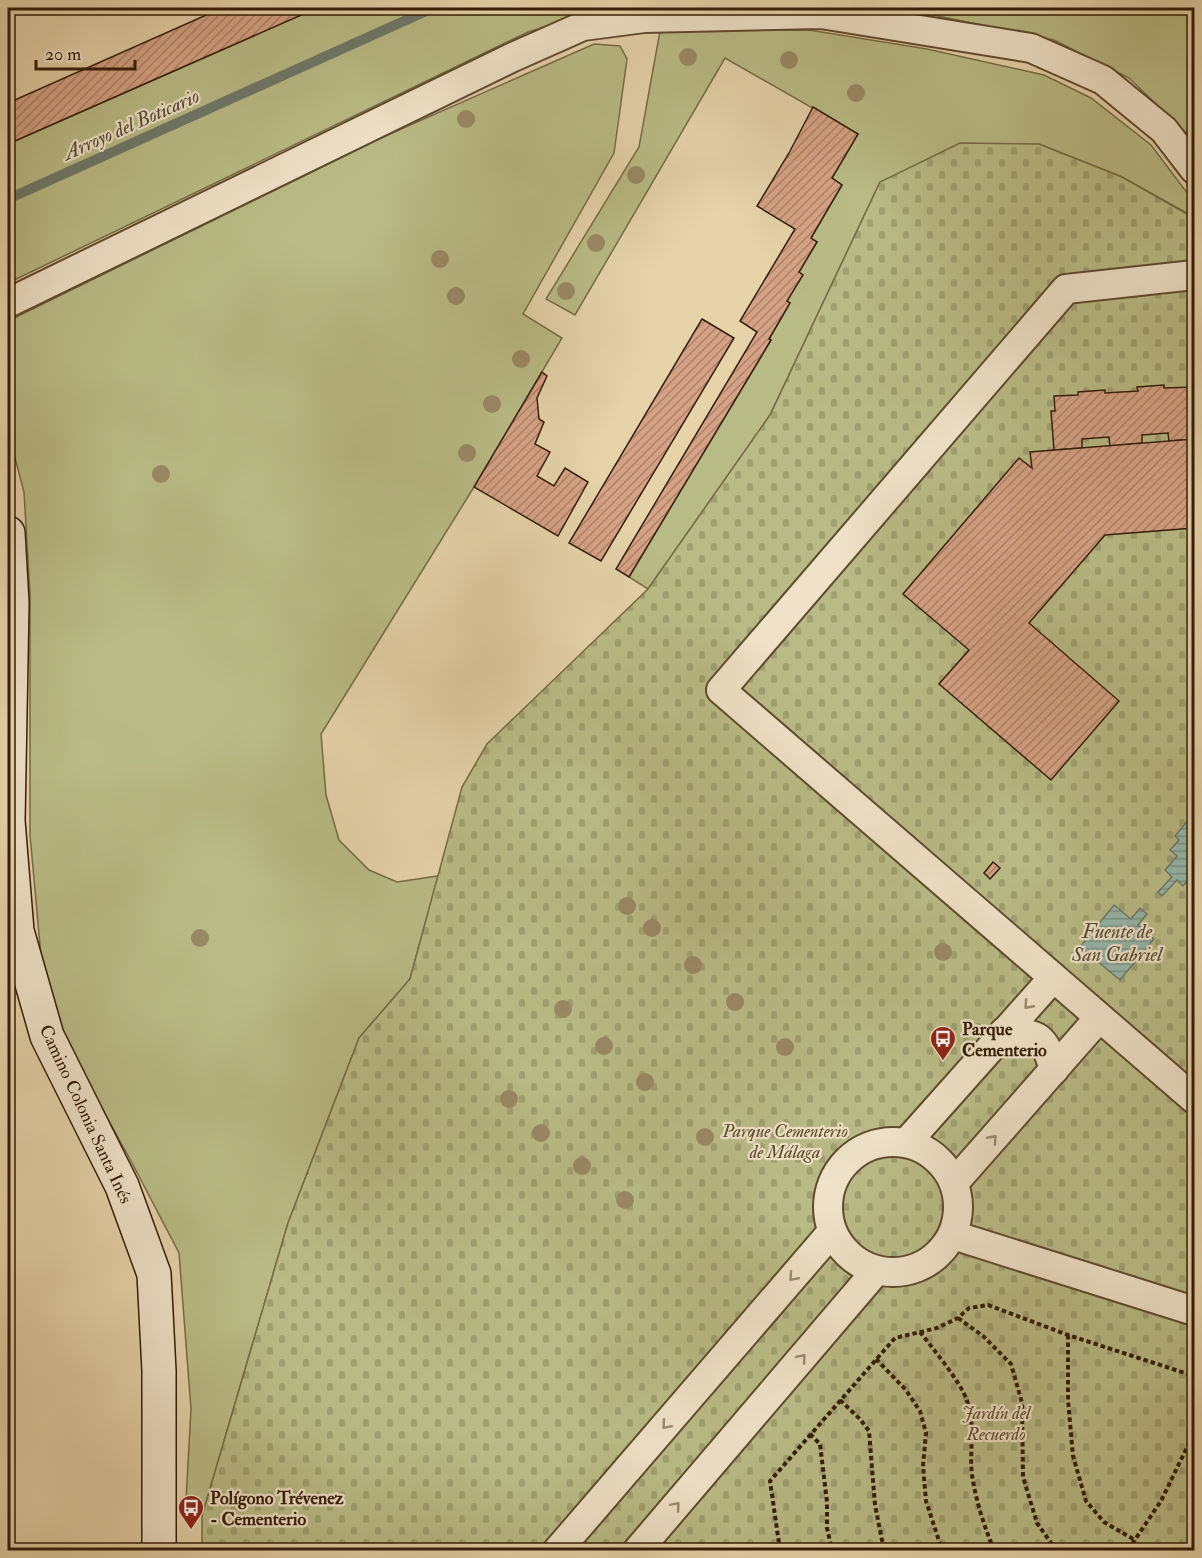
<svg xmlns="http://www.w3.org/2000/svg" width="1202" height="1558" viewBox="0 0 1202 1558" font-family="'IM FELL Double Pica',serif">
  <defs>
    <pattern id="cemetery-stones" width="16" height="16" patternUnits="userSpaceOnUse" patternTransform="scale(1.5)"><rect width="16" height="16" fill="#b9bb86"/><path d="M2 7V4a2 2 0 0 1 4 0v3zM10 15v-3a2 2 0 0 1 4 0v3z" fill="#a0a072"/></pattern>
    <pattern id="water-rules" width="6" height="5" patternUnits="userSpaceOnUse" patternTransform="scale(1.5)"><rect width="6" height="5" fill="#96b7ac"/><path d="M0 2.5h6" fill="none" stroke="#7b948a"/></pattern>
    <pattern id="building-hatch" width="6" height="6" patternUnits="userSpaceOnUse" patternTransform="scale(1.5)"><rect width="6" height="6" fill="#d6a285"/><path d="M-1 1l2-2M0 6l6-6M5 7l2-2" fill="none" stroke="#ae836b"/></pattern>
  </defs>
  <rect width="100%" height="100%" fill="#e6d3aa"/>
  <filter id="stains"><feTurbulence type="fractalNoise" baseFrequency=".00333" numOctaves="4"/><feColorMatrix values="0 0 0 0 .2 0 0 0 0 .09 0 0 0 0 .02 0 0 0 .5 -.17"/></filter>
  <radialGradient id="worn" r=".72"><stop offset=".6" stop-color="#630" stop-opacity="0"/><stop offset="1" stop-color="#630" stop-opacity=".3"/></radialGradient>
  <g fill="#b9bb86" stroke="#766c46" stroke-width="1.5">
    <polygon points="317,8 607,8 528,32 8,283 8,144"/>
    <polygon points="899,8 1194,8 1194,140 1129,78 1054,40"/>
    <polygon points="809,30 927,49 1044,75 1091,98 1151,145 1194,202 1194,214 1192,216 1122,177 1039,144 880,182 770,415 648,589 629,577 771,340 769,339 790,303 787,301 799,272 817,242 811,238 842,185 832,178 858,134 725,58 575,315 546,299 639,147 660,31"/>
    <polygon points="594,44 620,46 627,59 614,153 523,314 562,338 474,487 321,734 326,795 339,840 369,870 397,882 438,876 410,979 359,1038 288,1223 202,1516 185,1519 191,1409 179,1253 131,1161 67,1045 41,956 30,835 30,594 24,492 8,431 8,321 383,137"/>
  </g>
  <polygon fill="url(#cemetery-stones)" stroke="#766c46" stroke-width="1.5" points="960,143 1039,144 1122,177 1194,218 1194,1550 202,1550 202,1516 288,1223 359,1038 410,979 462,787 487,744 648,589 770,415 880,182"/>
  <g fill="url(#water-rules)" stroke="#6e796a" stroke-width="1.5">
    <polygon points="1194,813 1194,873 1183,886 1177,880 1162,896 1158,892 1172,877 1165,870 1177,856 1170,850 1179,840 1175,836"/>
    <polygon points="1114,905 1131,919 1140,908 1147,914 1138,925 1154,939 1120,980 1080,947"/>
  </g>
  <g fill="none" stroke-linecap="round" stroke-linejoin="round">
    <polyline stroke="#6e796a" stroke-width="10" points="8,199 433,8"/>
  </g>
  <g fill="url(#building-hatch)" stroke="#331c06" stroke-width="1.5">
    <polygon points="222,8 317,8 8,144 8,103"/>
    <polygon points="813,107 858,134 832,178 842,185 811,238 817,242 799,272 803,275 787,301 790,303 769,339 771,340 629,577 616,569 757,332 740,321 795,229 757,206 789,153"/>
    <polygon points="702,319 734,338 601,561 569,543"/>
    <polygon points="542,372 547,376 537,398 539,419 544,422 535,444 550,452 537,476 554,486 565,468 588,482 558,536 474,487"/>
    <polygon points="1164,385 1164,388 1194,387 1194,439 1169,441 1168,433 1142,435 1142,443 1110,446 1109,437 1082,439 1082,448 1054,450 1051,411 1055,411 1054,396 1078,395 1078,392 1105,390 1105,393 1138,391 1137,387"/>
    <polygon points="1194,439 1194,528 1105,535 1029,623 1119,701 1051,780 939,684 969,650 903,594 1019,458 1032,468 1030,452"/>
    <polygon points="993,862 1000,868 990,879 984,873"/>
  </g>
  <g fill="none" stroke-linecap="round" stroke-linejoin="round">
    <defs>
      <g id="street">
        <polyline points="1194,275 1066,289 721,690 1194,1099"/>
        <polyline points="8,303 511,58 583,26 644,18 821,14 1031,48 1103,80 1164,130 1194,169"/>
        <path d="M1004 1032C1040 1034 1044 1035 1054 1070"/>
        <circle cx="893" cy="1207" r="65"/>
        <polyline points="907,1142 1053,978"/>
        <polyline points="954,1183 1099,1018"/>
        <polyline points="953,1235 1194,1311"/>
        <polyline points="558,1550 831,1233"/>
        <polyline points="638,1550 876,1271"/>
      </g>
      <polyline id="secondary" points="8,533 12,603 8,821 17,931 47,1036 122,1186 154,1274 159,1371 159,1550"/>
    </defs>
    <use href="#street" stroke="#604a2f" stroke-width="32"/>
    <use href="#secondary" stroke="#331c06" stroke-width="36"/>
    <g stroke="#331c06" stroke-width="4" stroke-dasharray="4.5 3" stroke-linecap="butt">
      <polyline points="958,1318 983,1336 1011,1364 1022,1403 1023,1477 1037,1523 1056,1550"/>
      <path d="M920 1332C933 1349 961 1382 967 1401 976 1425 969 1450 972 1475 976 1501 984 1526 994 1550"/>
      <polyline points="1068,1335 1068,1400 1073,1456 1086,1501 1104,1522 1135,1540"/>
      <polyline points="876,1359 906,1390 920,1411 926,1433 923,1466 926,1501 942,1550"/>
      <polyline points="840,1400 860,1419 869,1431 875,1505 884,1550"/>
      <polyline points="810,1434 820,1444 827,1502 827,1528 832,1550"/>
      <polyline points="780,1550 770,1481 895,1338 937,1328 958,1318 969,1308 988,1305 1068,1335 1194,1376"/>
      <polyline points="1128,1550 1161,1501 1194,1433"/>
    </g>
    <use href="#street" stroke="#efe2c8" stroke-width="28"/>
    <use href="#secondary" stroke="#efe2c8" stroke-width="33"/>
  </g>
  <g fill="#9a8965">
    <circle cx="688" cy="57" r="9"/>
    <circle cx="789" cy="60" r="9"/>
    <circle cx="856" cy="93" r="9"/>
    <circle cx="466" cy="119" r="9"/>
    <circle cx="636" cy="175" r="9"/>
    <circle cx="596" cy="243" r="9"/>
    <circle cx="440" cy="259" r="9"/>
    <circle cx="566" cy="291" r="9"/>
    <circle cx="456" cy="296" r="9"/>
    <circle cx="521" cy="359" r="9"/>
    <circle cx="492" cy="404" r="9"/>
    <circle cx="467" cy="453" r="9"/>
    <circle cx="161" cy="474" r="9"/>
    <circle cx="627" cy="906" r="9"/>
    <circle cx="652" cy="928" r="9"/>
    <circle cx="200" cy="938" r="9"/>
    <circle cx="943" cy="952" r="9"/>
    <circle cx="693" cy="965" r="9"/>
    <circle cx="735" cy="1002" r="9"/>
    <circle cx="563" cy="1009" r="9"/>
    <circle cx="604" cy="1046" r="9"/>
    <circle cx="785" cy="1047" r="9"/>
    <circle cx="645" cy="1082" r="9"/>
    <circle cx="509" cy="1099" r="9"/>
    <circle cx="541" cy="1133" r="9"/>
    <circle cx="705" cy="1137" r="9"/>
    <circle cx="582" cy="1166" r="9"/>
    <circle cx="625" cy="1200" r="9"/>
  </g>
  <defs><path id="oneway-chevron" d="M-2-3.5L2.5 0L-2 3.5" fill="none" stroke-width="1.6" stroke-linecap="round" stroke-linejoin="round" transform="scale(1.5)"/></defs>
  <g stroke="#9a8971">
    <use href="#oneway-chevron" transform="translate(1028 1005) rotate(132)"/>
    <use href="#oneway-chevron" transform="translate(993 1139) rotate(-48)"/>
    <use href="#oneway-chevron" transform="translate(793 1277) rotate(131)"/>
    <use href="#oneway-chevron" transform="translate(802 1358) rotate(-50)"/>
    <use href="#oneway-chevron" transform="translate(666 1425) rotate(131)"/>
    <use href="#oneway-chevron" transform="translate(676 1506) rotate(-50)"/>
  </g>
  <defs>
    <symbol id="bus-pin" viewBox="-11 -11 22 30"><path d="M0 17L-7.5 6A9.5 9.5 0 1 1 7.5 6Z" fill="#8f2418" stroke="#efe2c8"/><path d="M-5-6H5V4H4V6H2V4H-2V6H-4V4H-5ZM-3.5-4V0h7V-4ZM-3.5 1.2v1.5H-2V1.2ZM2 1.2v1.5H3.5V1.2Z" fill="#fff"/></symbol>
  </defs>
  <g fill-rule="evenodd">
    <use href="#bus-pin" x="928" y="1024" width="30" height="40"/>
    <use href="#bus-pin" x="176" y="1493" width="30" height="40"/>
  </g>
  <g text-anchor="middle" stroke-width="4.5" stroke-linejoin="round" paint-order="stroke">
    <g font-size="18" font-weight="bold" fill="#331c06" stroke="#efe2c8" text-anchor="start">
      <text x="962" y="1035">Parque<tspan x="962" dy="21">Cementerio</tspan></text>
      <text x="210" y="1504">Polígono Trévenez<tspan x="210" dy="21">- Cementerio</tspan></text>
    </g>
    <g font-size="18" fill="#331c06" stroke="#efe2c8">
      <text transform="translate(86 1114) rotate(65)" y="6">Camino Colonia Santa Inés</text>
    </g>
    <g font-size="18" font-style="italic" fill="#5b4c2c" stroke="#efe2c8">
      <text x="785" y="1137">Parque Cementerio<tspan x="785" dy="21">de Málaga</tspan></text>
      <text x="996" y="1419">Jardín del<tspan x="996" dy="21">Recuerdo</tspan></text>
    </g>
    <g font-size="20" font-style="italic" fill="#514a38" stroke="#efe2c8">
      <text transform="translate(131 124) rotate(-24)" y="7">Arroyo del Boticario</text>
      <text x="1117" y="938">Fuente de<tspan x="1117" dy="23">San Gabriel</tspan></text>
    </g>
  </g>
  <rect width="1202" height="1558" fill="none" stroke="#e6d3aa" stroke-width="30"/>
  <rect x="9" y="9" width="1184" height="1540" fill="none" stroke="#331c06" stroke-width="3"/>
  <rect x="15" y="15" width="1172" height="1528" fill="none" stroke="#331c06" stroke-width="1.5"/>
  <path d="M36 60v9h99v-9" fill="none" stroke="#331c06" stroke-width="3"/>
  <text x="45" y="60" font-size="18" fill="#331c06" stroke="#efe2c8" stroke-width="4.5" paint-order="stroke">20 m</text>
  <rect width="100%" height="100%" filter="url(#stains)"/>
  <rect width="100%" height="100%" fill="url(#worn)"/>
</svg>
